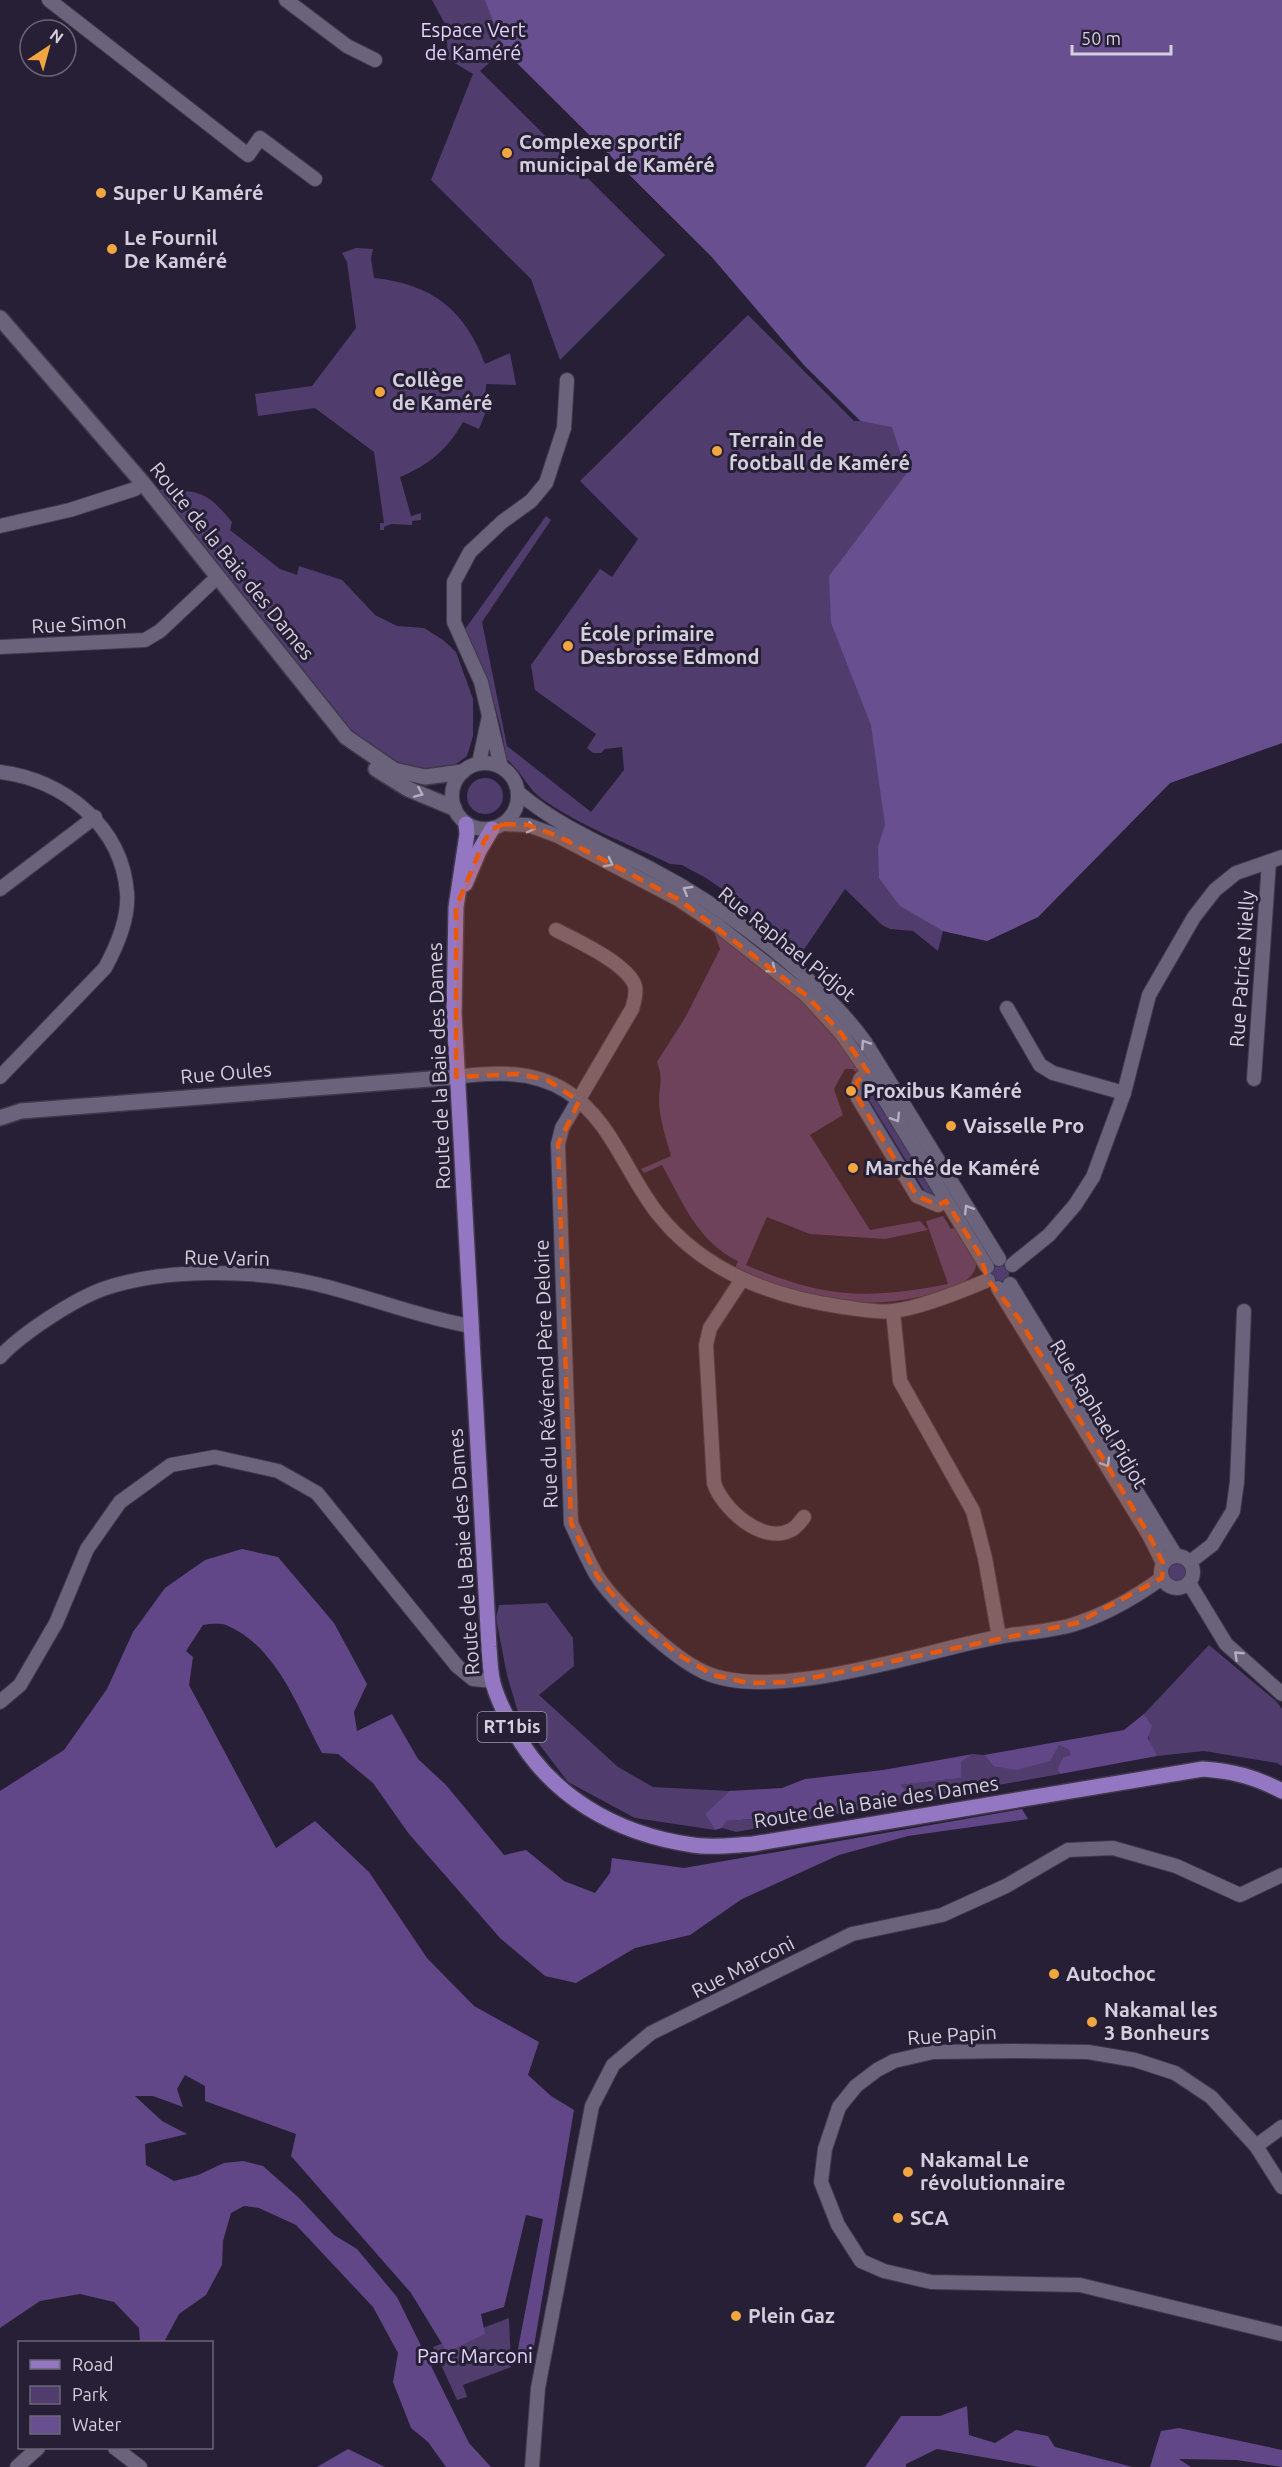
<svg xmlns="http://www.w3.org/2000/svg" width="1282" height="2467" viewBox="0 0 1282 2467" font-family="Ubuntu,sans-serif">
  <rect width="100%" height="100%" fill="#271f35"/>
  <g fill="#503d6e" fill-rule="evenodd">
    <path d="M432 0H1282V743L1170 783 1038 917 987 941 943 931 938 951 913 931 890 929 882 925 845 889 801 954 757 923 739 901 706 878 682 865 670 864C627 843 582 827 542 799 526 787 522 771 506 759 502 715 483 671 463 632L546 516 551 520 482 622 507 746 591 812 624 770 622 747 605 749 601 753H593L587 748 596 734 535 690 531 665 600 569 612 577 638 539 580 481 748 315 854 421H860L804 365 711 256 504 50 480 71 665 255 560 360 531 279 431 180 473 74 448 59 446 26ZM885 828 886 860 904 907 878 846Z"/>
    <path d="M356 248 373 249 371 259 374 278C432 284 465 310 485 364L510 353 516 385 486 384 485 414 479 429 463 422C447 450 429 465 400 477L411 516 421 513V520L412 521V525L391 524 384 527V530H380V523H384L374 452 315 408 258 416 255 394 312 386 356 328 347 262 342 253Z"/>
    <path d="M163 489C202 492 206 491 232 522L230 530 280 569 297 575 299 566 342 580 375 615 397 626 424 628 443 640 456 652 473 699V736L467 756 449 769 432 771 411 768 379 752 341 722 158 491Z"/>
    <circle cx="485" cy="796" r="18"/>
    <path d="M713 929 735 944 740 953 775 980 788 985 839 1036 860 1067 858 1074 853 1069H845L834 1089 843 1115 810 1135 870 1230 920 1221 928 1230 885 1239 810 1234 767 1217 746 1265C824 1298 866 1300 948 1284L926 1221 943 1216 951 1229 958 1227C963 1235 975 1249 976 1259 979 1278 958 1286 944 1291 862 1314 811 1301 734 1271L738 1261C698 1242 683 1203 662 1165L644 1173 641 1169 671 1156C666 1138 659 1118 659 1099 660 1082 663 1079 657 1062L685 1018 720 949Z"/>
    <polygon points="869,1085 935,1194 931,1198 917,1196 924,1190 866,1095 858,1098 864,1086"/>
    <circle cx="1000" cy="1274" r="9"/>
    <circle cx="1176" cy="1572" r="10"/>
    <polygon points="547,1603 573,1638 574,1666 539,1695 618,1767 653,1787 729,1791 705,1814 715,1830 635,1818 568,1782 520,1719 507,1675 496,1618 499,1605"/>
    <path d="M1209 1645 1276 1701 1282 1709V1766L1277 1763 1204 1751 1157 1756C1149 1744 1147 1738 1151 1725L1144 1714Z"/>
    <polygon points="1059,1745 1069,1750 1070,1755 1063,1757 1057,1769 1060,1774 736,1832 722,1828 725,1821 797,1816 825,1807 908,1794 899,1785 960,1778 961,1762 973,1754 984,1755 993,1766"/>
    <polygon points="509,2318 511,2367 463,2385 467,2397 457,2400 433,2347"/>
  </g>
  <g fill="#614787">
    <path d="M242 1549 278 1557 334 1623 367 1684 354 1712 357 1731 392 1714 418 1759 446 1785 504 1855 526 1850 564 1881 595 1893 610 1873 612 1858 684 1868 1022 1809 1028 1819 908 1836 839 1855 742 1899 690 1935 635 1948 576 1983 545 1976 500 1938 409 1834 373 1783 338 1754 322 1753C298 1709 277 1646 226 1625 220 1623 210 1624 203 1625L186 1651 193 1657 189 1685 276 1848 315 1821 369 1872 427 1958 474 2006 539 2042 528 2075 551 2096 574 2110 532 2358 516 2359 543 2219 526 2215 504 2307 481 2314 485 2334 447 2352 411 2293 291 2156 296 2134 205 2101V2086L185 2075 177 2089 183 2107 153 2096H135L162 2121 187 2134 145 2144 146 2165 174 2181 198 2175 224 2163 243 2161 263 2166 298 2197 334 2235 357 2249 397 2297 469 2443 491 2467H446L428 2442 411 2428 393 2382 398 2353 373 2307 296 2225 259 2208 244 2206 231 2213 223 2241 222 2265 206 2295 179 2314 164 2342H140L139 2328 114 2302 80 2294 40 2301 0 2328V1791L64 1750 107 1689 133 1632 165 1588 205 1560Z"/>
    <polygon points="1144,1714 1152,1726 1148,1738 1157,1756 1060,1774 1057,1769 1063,1757 1070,1755 1069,1750 1059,1745 1050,1761 1016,1770 993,1766 984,1755 1124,1730"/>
    <polygon points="973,1754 961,1762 961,1778 900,1785 909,1794 847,1803 797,1816 726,1821 722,1828 715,1830 705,1814 729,1791 782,1788 805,1779 883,1770"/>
    <polygon points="967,2406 969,2435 995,2443 1016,2430 1048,2436 1055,2447 1133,2467 1039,2467 937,2449 906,2464 906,2467 865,2467 901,2416 940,2416"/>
    <polygon points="1179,2428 1282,2450 1282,2467 1237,2460 1179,2459 1191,2467 1150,2467 1161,2431"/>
    <polygon points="348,2449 385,2467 317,2467"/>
  </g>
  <polygon fill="#684f8f" points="485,0 1282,0 1282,743 1170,783 1038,917 987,941 943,931 900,906 879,878 878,846 885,825 871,725 831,623 829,576 907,473 892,427 861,421 804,365 711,256 504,50"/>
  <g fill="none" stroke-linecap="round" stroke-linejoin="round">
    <defs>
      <g id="minor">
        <polyline points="49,0 248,155 260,138 315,179"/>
        <polyline points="286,0 347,46 375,60"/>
        <polyline points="0,526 70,510 135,489"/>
        <polyline points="0,647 145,640 160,631 211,583"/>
        <polyline points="489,716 481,682 454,622 454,582 470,552 502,522 531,501 546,483 564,428 567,380"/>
        <circle cx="485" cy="796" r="33"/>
        <polyline points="479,763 489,716 501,767"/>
        <path d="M0 772C64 780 122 826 127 893 129 918 117 946 105 968L0 1077"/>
        <path d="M519 793C559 827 607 846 653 870 724 907 819 978 865 1042L999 1259"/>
        <polyline points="504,824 528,825 558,836 678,899 717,925 806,995 841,1033 868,1072 987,1267"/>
        <polyline points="0,889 95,817"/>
        <path d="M556 930C576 940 628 964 635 986 637 993 634 1002 632 1009L562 1128 558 1144 571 1523C579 1540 587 1559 597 1576 616 1605 673 1658 704 1672 773 1704 923 1651 998 1637 1024 1632 1053 1632 1078 1623 1108 1613 1137 1596 1162 1578"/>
        <polyline points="1007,1008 1040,1065 1053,1073 1124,1093"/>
        <path d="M874 1070C859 1076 857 1081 858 1098L917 1196 938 1205 946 1201"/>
        <path d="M456 1077C494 1072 533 1070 566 1091 611 1119 626 1174 658 1214 704 1272 772 1297 843 1307 859 1309 878 1313 893 1311 921 1308 962 1291 988 1280"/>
        <polyline points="1254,1079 1269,862"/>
        <polyline points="1012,1265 1049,1235 1075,1205 1093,1177 1124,1093 1149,995 1194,917 1215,890 1236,873 1282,857"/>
        <path d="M741 1281 710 1328 706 1345 714 1483C722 1508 762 1545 791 1530 796 1528 801 1521 804 1517"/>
        <polyline points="1010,1284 1176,1556"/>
        <polyline points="998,1288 1149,1535 1163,1563"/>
        <polyline points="893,1311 900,1381 973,1511 985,1558 999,1637"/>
        <path d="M0 1357C21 1334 73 1300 103 1289 163 1268 253 1269 316 1284 367 1296 418 1317 470 1326"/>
        <circle cx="1177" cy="1572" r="16"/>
        <polyline points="1190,1562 1212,1545 1233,1511 1237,1482 1244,1311"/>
        <polyline points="1189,1583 1226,1644 1282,1694"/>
        <polyline points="0,1702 20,1685 56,1623 87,1549 120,1502 171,1465 215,1457 278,1471 317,1493 457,1666 473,1679 493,1681"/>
        <polyline points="1256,2146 1282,2127"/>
        <polyline points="1282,2187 1256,2146 1211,2097 1175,2073 1135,2060 1088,2052 1013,2051 933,2052 894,2061 877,2070 856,2086 839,2107 825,2149 821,2182 838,2225 861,2261 884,2271 931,2282 1080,2285 1282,2334"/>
        <polyline points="115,2448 140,2467"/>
        <polyline points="17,2467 38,2448"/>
        <polyline points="532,2467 538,2388 592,2106 613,2065 651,2033 852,1934 942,1915 1006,1886 1068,1850 1113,1848 1176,1866 1240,1895 1282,1875"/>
      </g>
      <polyline id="tertiary" points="0,1118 21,1111 456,1077"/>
      <g id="secondary">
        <polyline points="0,318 142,482 346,737 394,770 425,777 462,772"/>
        <polyline points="376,769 408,789 454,808"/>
      </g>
      <g id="primary">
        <path d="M466 824 467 834 456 907 454 1013 489 1647C490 1659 490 1671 493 1683 497 1698 504 1712 511 1725 548 1796 616 1834 693 1845 712 1848 734 1845 753 1844L1203 1769C1233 1771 1255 1777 1282 1791"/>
        <polyline points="465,884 479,851 492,829"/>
      </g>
    </defs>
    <use href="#minor" stroke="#3f394a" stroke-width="16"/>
    <use href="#tertiary" stroke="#3f394a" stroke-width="18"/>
    <use href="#secondary" stroke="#3f394a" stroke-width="18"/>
    <use href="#primary" stroke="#3f394a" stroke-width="18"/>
    <use href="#minor" stroke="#6b627b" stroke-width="14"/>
    <use href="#tertiary" stroke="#6b627b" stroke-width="15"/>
    <use href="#secondary" stroke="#6b627b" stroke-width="15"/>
    <use href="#primary" stroke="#9477c2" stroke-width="15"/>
  </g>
  <defs><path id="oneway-chevron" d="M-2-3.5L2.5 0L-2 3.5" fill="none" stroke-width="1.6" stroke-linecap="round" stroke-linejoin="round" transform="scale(1.5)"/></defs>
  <g stroke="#b4aec0">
    <use href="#oneway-chevron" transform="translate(419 793) rotate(23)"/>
    <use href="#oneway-chevron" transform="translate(531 828) rotate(14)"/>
    <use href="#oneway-chevron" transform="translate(609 863) rotate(28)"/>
    <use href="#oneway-chevron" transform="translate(687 890) rotate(-149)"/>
    <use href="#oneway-chevron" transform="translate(772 969) rotate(38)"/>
    <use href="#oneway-chevron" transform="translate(865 1044) rotate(-124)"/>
    <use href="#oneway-chevron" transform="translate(896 1118) rotate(59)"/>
    <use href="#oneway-chevron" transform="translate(968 1209) rotate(-122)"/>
    <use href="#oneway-chevron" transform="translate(1106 1463) rotate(59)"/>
    <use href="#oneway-chevron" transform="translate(1238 1655) rotate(-137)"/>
  </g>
  <path fill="#e8590c" fill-opacity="0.2" stroke="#e8590c" stroke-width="4.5" stroke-dasharray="12 8" stroke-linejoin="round" d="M504 824 528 825 558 836 678 899 806 995 841 1033 868 1072 857 1082 858 1098 917 1196 938 1205 946 1201 980 1255 988 1280 1018 1317 1149 1535 1163 1563 1162 1578 1077 1623 792 1682 749 1683 713 1675 677 1654 623 1607 597 1576 571 1523 558 1144 579 1101 547 1080 518 1074 456 1077V907L484 841 492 829Z"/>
  <g fill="#f1a640" stroke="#271f35" stroke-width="2">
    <circle cx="507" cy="153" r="6"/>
    <circle cx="101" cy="193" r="6"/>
    <circle cx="112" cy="249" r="6"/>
    <circle cx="380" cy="392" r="6"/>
    <circle cx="717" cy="451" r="6"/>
    <circle cx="568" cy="646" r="6"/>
    <circle cx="851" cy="1091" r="6"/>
    <circle cx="951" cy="1126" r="6"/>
    <circle cx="853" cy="1168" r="6"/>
    <circle cx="1054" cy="1974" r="6"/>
    <circle cx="1092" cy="2022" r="6"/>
    <circle cx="908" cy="2172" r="6"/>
    <circle cx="898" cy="2218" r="6"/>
    <circle cx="736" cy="2316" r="6"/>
  </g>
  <g text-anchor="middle" stroke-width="6" stroke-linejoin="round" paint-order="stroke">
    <rect fill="#271f35" stroke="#a09aab" stroke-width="1.5" x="477.5" y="1712" width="69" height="30" rx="4.5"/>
    <g font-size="18" font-weight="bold" fill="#d4cfdd">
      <text x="512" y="1733">RT1bis</text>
    </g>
    <g font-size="20" fill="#e1d4fa" stroke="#271f35">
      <text x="473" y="37">Espace Vert<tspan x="473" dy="23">de Kaméré</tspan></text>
      <text x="475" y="2363">Parc Marconi</text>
    </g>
    <g font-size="20" font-weight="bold" fill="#d4cfdd" stroke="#271f35" text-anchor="start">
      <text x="519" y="149">Complexe sportif<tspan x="519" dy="23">municipal de Kaméré</tspan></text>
      <text x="113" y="200">Super U Kaméré</text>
      <text x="124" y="245">Le Fournil<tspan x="124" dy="23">De Kaméré</tspan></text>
      <text x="392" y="387">Collège<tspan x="392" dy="23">de Kaméré</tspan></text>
      <text x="729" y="447">Terrain de<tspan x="729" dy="23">football de Kaméré</tspan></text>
      <text x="580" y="641">École primaire<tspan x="580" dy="23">Desbrosse Edmond</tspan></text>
      <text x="863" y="1098">Proxibus Kaméré</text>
      <text x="963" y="1133">Vaisselle Pro</text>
      <text x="865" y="1175">Marché de Kaméré</text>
      <text x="1066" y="1981">Autochoc</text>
      <text x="1104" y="2017">Nakamal les<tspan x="1104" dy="23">3 Bonheurs</tspan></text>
      <text x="920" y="2167">Nakamal Le<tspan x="920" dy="23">révolutionnaire</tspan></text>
      <text x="910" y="2225">SCA</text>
      <text x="748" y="2323">Plein Gaz</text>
    </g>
    <g font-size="20" fill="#d4cfdd" stroke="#271f35">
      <text transform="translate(232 561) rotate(51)" y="7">Route de la Baie des Dames</text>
      <text transform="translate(79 624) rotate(-3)" y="7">Rue Simon</text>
      <text transform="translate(787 944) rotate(39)" y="7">Rue Raphael Pidjot</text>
      <text transform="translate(1242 969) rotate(-86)" y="7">Rue Patrice Nielly</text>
      <text transform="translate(439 1066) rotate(-92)" y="7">Route de la Baie des Dames</text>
      <text transform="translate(226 1073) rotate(-5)" y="7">Rue Oules</text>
      <text transform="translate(227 1258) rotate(1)" y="7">Rue Varin</text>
      <text transform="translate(546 1374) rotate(-92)" y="7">Rue du Révérend Père Deloire</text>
      <text transform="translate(1099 1414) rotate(59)" y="7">Rue Raphael Pidjot</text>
      <text transform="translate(464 1552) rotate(-94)" y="7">Route de la Baie des Dames</text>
      <text transform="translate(876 1802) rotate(-9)" y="7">Route de la Baie des Dames</text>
      <text transform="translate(743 1967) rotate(-27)" y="7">Rue Marconi</text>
      <text transform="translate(952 2035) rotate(-4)" y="7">Rue Papin</text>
    </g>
  </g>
  <rect x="18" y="2341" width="195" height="108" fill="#271f35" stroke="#6c6578" stroke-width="1.5"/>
  <rect x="30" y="2360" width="30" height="9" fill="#9477c2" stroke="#6c6578" stroke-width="1.5"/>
  <text x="72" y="2371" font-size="18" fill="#d4cfdd">Road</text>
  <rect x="30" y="2386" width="30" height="18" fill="#503d6e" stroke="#6c6578" stroke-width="1.5"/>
  <text x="72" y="2401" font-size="18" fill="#d4cfdd">Park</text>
  <rect x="30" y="2416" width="30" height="18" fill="#684f8f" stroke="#6c6578" stroke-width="1.5"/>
  <text x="72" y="2431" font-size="18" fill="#d4cfdd">Water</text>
  <g transform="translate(48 48) rotate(36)"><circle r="28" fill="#271f35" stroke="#6c6578" stroke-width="1.5"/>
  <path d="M0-4.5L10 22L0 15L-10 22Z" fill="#f1a640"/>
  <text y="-9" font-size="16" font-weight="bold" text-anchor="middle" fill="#d4cfdd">N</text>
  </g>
  <path d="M1072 45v9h99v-9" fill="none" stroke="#d4cfdd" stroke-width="3"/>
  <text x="1081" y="45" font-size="18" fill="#d4cfdd" stroke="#271f35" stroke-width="4.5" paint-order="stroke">50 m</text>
</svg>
